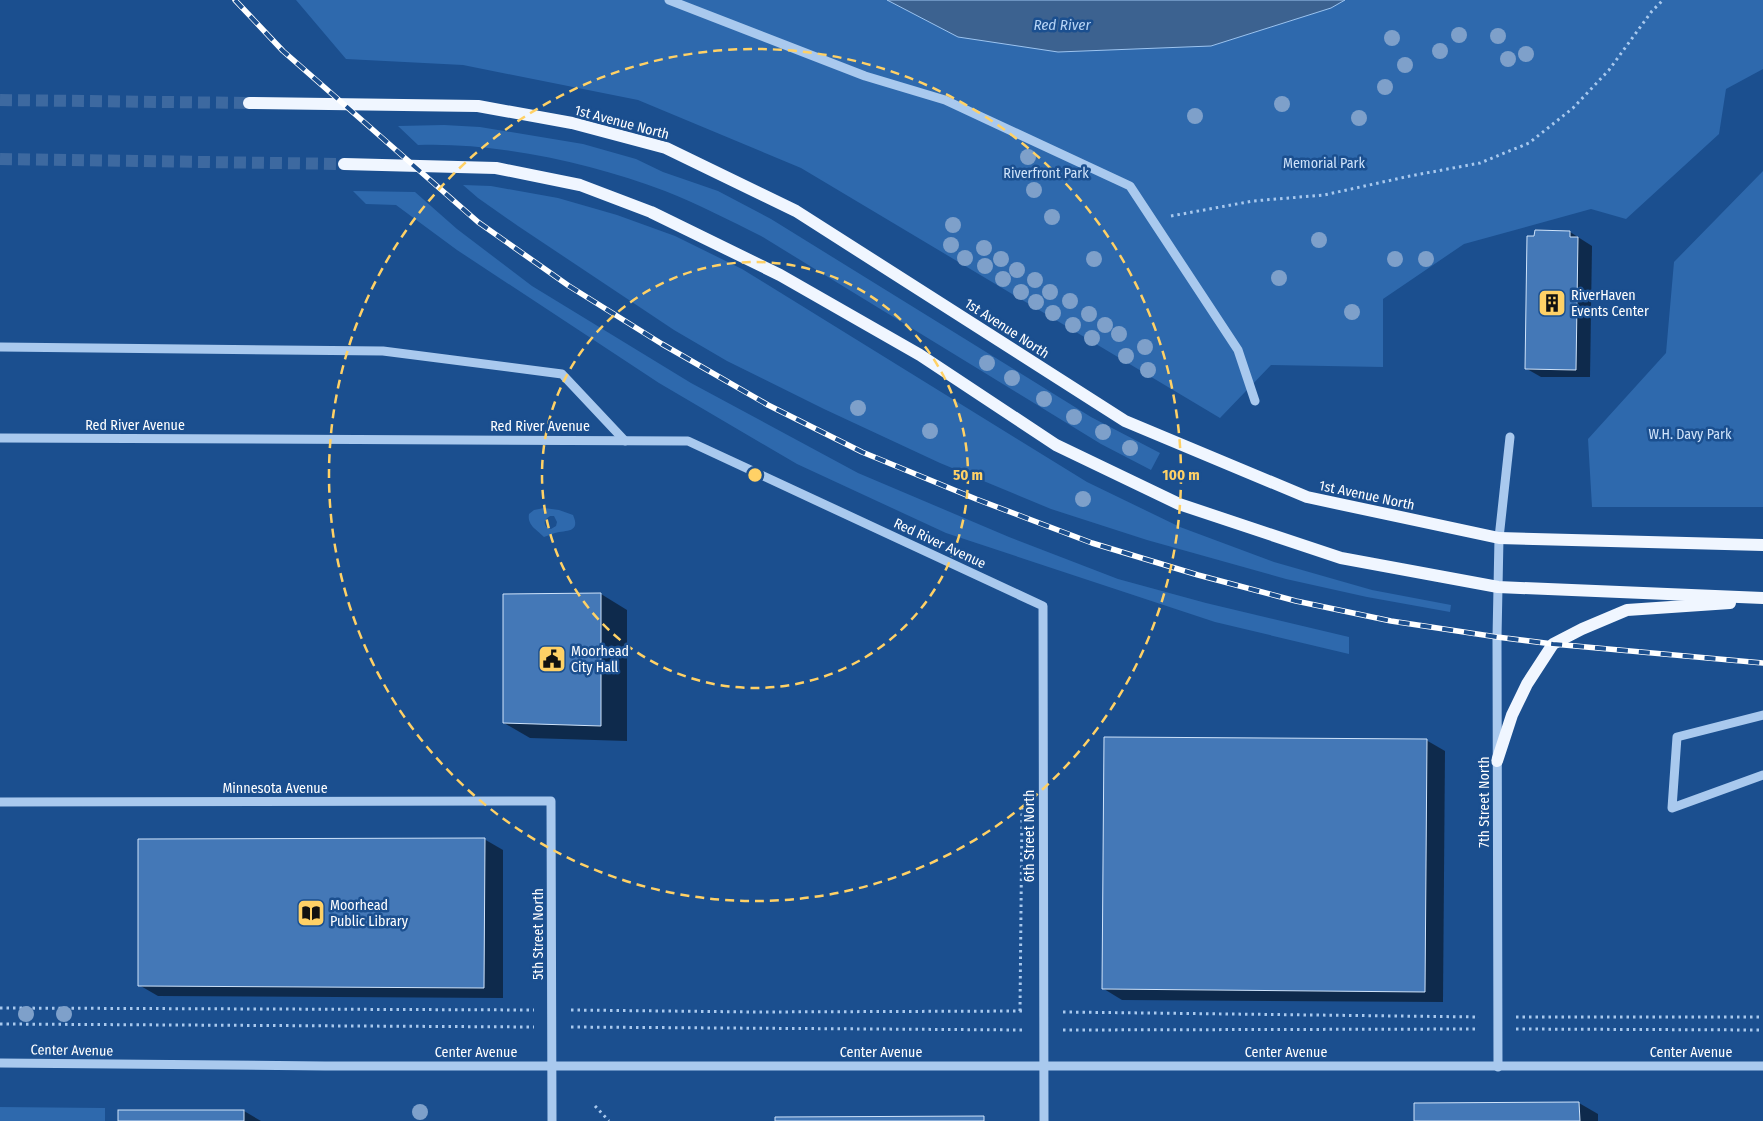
<svg xmlns="http://www.w3.org/2000/svg" width="1763" height="1121" viewBox="0 0 1763 1121" font-family="'Fira Sans Condensed',sans-serif">
  <rect width="100%" height="100%" fill="#1b4f8f"/>
  <g fill="#2e69ad" fill-rule="evenodd">
    <polygon points="296,0 887,0 958,37 1211,46 1331,8 1345,0 1763,0 1763,69 1726,89 1719,134 1626,219 1591,209 1464,244 1383,299 1383,367 1271,365 1220,418 801,168 638,100 463,65 346,59"/>
    <path d="M444 125 480 127 583 144 636 159 663 172 718 191 771 219 1091 417 1160 453 1151 470 1101 444 761 236C729 220 698 204 665 191 592 163 496 142 418 145L398 126Z"/>
    <polygon points="1763,171 1763,507 1592,507 1588,439 1666,353 1674,262"/>
    <polygon points="463,185 491,186 558,198 617,215 675,236 742,269 1087,482 1180,527 1274,562 1372,590 1451,605 1450,612 1367,597 1286,579 1147,540 1051,509 940,463 824,409 727,361 674,330 518,226 478,198"/>
    <polygon points="353,191 415,192 457,229 532,286 691,383 858,473 1009,537 1118,579 1206,603 1349,637 1349,654 1215,622 946,533 797,464 659,383 457,250 396,205 366,204"/>
    <path d="M544 508 559 510 573 515C581 533 566 530 555 533 551 534 548 536 544 537 536 529 527 525 529 514L534 510ZM550 516H554L557 522 556 526 551 529C546 528 544 525 545 520Z"/>
    <polygon points="0,1107 105,1108 105,1121 0,1121"/>
  </g>
  <polygon fill="#3c6290" stroke="#9cc4f0" points="887,0 1345,0 1331,8 1211,46 1058,52 958,37"/>
  <g fill="#0007">
    <polygon points="1570,232 1592,246 1590,377 1541,377 1527,369"/>
    <polygon points="601,594 627,610 627,741 530,738 504,723"/>
    <polygon points="1426,740 1445,751 1443,1002 1122,1000 1104,989"/>
    <polygon points="484,839 503,850 503,998 158,996 139,985"/>
    <polygon points="1579,1103 1598,1114 1598,1121 1415,1121"/>
    <polygon points="244,1111 261,1121 120,1121"/>
  </g>
  <g fill="#4478b7" stroke="#cfe3fa">
    <polygon points="1535,230 1570,231 1570,237 1578,237 1576,370 1525,369 1527,236 1534,236"/>
    <polygon points="601,593 601,726 503,723 503,594"/>
    <polygon points="1104,737 1427,739 1425,992 1102,989"/>
    <polygon points="485,838 484,988 138,986 138,839"/>
    <polygon points="1579,1102 1580,1121 1414,1121 1414,1103"/>
    <rect x="118" y="1110" width="126" height="11"/>
    <polygon points="984,1116 984,1121 775,1121 775,1117"/>
  </g>
  <g fill="none" stroke-linecap="round" stroke-linejoin="round">
    <g stroke="#3d69a0" stroke-width="12" stroke-dasharray="12 6" stroke-linecap="butt">
      <polyline points="0,100 249,103"/>
      <polyline points="0,159 344,164"/>
    </g>
    <g stroke="#a9c9ee" stroke-width="3" stroke-dasharray="2.5 4" stroke-linecap="butt">
      <polyline points="1171,216 1253,201 1324,195 1410,176 1480,163 1529,143 1573,108 1609,70 1652,11 1663,0"/>
      <polyline points="0,1008 534,1010"/>
      <polyline points="571,1010 758,1012 1024,1011"/>
      <polyline points="1020,1011 1022,808"/>
      <polyline points="1063,1012 1479,1017"/>
      <polyline points="1516,1017 1763,1017"/>
      <polyline points="0,1024 534,1027"/>
      <polyline points="571,1027 1024,1030"/>
      <polyline points="1516,1029 1763,1030"/>
      <polyline points="1063,1030 1479,1029"/>
      <polyline points="595,1106 609,1121"/>
    </g>
    <g stroke="#a9c9ee" stroke-width="9">
      <polyline points="669,0 865,76 945,100 1130,186 1238,350 1255,401"/>
      <polyline points="0,347 383,351 562,374 625,441"/>
      <polyline points="0,438 688,441 1043,606 1044,1121"/>
      <polyline points="1763,715 1677,737 1672,808 1763,775"/>
      <polyline points="0,802 551,801 552,1121"/>
      <polyline points="0,1063 325,1066 1763,1066"/>
      <polyline points="1498,1067 1497,637 1499,538 1510,437"/>
    </g>
    <g stroke="#f0f6ff" stroke-width="12">
      <polyline points="249,103 478,106 572,123 666,148 796,211 1125,421 1307,497 1499,538 1763,545"/>
      <polyline points="344,164 496,168 580,185 651,212 780,275 920,355 1056,445 1179,504 1341,558 1498,587 1763,598"/>
      <polyline points="1497,761 1512,715 1527,684 1553,644 1582,629 1627,610 1730,603"/>
    </g>
    <defs>
      <polyline id="rail" points="235,0 283,51 478,222 569,286 662,344 768,405 862,452 976,499 1092,543 1198,575 1296,601 1391,621 1497,637 1553,644 1763,663"/>
    </defs>
    <use href="#rail" stroke="#fff" stroke-width="5.5"/>
    <use href="#rail" stroke="#1b4f8f" stroke-width="4" stroke-dasharray="11" stroke-linecap="butt"/>
  </g>
  <g fill="#7ea0ca">
    <circle cx="1459" cy="35" r="8"/>
    <circle cx="1498" cy="36" r="8"/>
    <circle cx="1392" cy="38" r="8"/>
    <circle cx="1440" cy="51" r="8"/>
    <circle cx="1526" cy="54" r="8"/>
    <circle cx="1508" cy="59" r="8"/>
    <circle cx="1405" cy="65" r="8"/>
    <circle cx="1385" cy="87" r="8"/>
    <circle cx="1282" cy="104" r="8"/>
    <circle cx="1195" cy="116" r="8"/>
    <circle cx="1359" cy="118" r="8"/>
    <circle cx="1028" cy="157" r="8"/>
    <circle cx="1034" cy="190" r="8"/>
    <circle cx="1052" cy="217" r="8"/>
    <circle cx="953" cy="225" r="8"/>
    <circle cx="1319" cy="240" r="8"/>
    <circle cx="951" cy="245" r="8"/>
    <circle cx="984" cy="248" r="8"/>
    <circle cx="965" cy="258" r="8"/>
    <circle cx="1001" cy="259" r="8"/>
    <circle cx="1094" cy="259" r="8"/>
    <circle cx="1395" cy="259" r="8"/>
    <circle cx="1426" cy="259" r="8"/>
    <circle cx="985" cy="266" r="8"/>
    <circle cx="1017" cy="270" r="8"/>
    <circle cx="1279" cy="278" r="8"/>
    <circle cx="1003" cy="279" r="8"/>
    <circle cx="1035" cy="280" r="8"/>
    <circle cx="1021" cy="292" r="8"/>
    <circle cx="1050" cy="292" r="8"/>
    <circle cx="1070" cy="301" r="8"/>
    <circle cx="1036" cy="302" r="8"/>
    <circle cx="1352" cy="312" r="8"/>
    <circle cx="1053" cy="313" r="8"/>
    <circle cx="1089" cy="314" r="8"/>
    <circle cx="1073" cy="325" r="8"/>
    <circle cx="1105" cy="325" r="8"/>
    <circle cx="1119" cy="334" r="8"/>
    <circle cx="1092" cy="338" r="8"/>
    <circle cx="1145" cy="347" r="8"/>
    <circle cx="1126" cy="356" r="8"/>
    <circle cx="987" cy="363" r="8"/>
    <circle cx="1148" cy="370" r="8"/>
    <circle cx="1012" cy="378" r="8"/>
    <circle cx="1044" cy="399" r="8"/>
    <circle cx="858" cy="408" r="8"/>
    <circle cx="1074" cy="417" r="8"/>
    <circle cx="930" cy="431" r="8"/>
    <circle cx="1103" cy="432" r="8"/>
    <circle cx="1130" cy="448" r="8"/>
    <circle cx="1083" cy="499" r="8"/>
    <circle cx="26" cy="1014" r="8"/>
    <circle cx="64" cy="1014" r="8"/>
    <circle cx="420" cy="1112" r="8"/>
  </g>
  <g fill="none" stroke="#ffd166" stroke-width="2.5" stroke-dasharray="9 6">
    <circle cx="755" cy="475" r="213"/>
    <circle cx="755" cy="475" r="426"/>
  </g>
  <defs>
    <symbol id="building-square" viewBox="-11 -11 22 22"><rect x="-9" y="-9" width="18" height="18" rx="4" fill="#ffd166" stroke="#1b4f8f"/><path d="M-4-6H4V6H1V3H-1V6H-4ZM-2.5-4.3h1.7v1.8h-1.7ZM.8-4.3h1.7v1.8H.8ZM-2.5-1h1.7V.8h-1.7ZM.8-1h1.7V.8H.8Z" fill="#111"/></symbol>
    <symbol id="civic-square" viewBox="-11 -11 22 22"><rect x="-9" y="-9" width="18" height="18" rx="4" fill="#ffd166" stroke="#1b4f8f"/><path d="M-.6-6.5H3V-4.5H.6V-3L4-1V1h2V6H-6V1h2V-1L-.6-3ZM-1.2 2.5V6h2.4V2.5Z" fill="#111"/></symbol>
    <symbol id="library-square" viewBox="-11 -11 22 22"><rect x="-9" y="-9" width="18" height="18" rx="4" fill="#ffd166" stroke="#1b4f8f"/><path d="M-6-4Q-3-5.5-.7-3.5V5Q-3 3-6 4ZM6-4Q3-5.5 .7-3.5V5Q3 3 6 4Z" fill="#111"/></symbol>
  </defs>
  <g fill-rule="evenodd">
    <use href="#building-square" x="1536" y="287" width="32" height="32"/>
    <use href="#civic-square" x="536" y="643" width="32" height="32"/>
    <use href="#library-square" x="295" y="897" width="32" height="32"/>
  </g>
  <g text-anchor="middle" stroke-width="5" stroke-linejoin="round" paint-order="stroke">
    <g font-size="14" fill="#fff" stroke="#1b4f8f">
      <text transform="translate(622 122) rotate(15)" y="5">1st Avenue North</text>
      <text transform="translate(1007 328) rotate(33)" y="5">1st Avenue North</text>
      <text x="135" y="430">Red River Avenue</text>
      <text x="540" y="431">Red River Avenue</text>
      <text transform="translate(1367 495) rotate(12)" y="5">1st Avenue North</text>
      <text transform="translate(940 543) rotate(25)" y="5">Red River Avenue</text>
      <text x="275" y="793">Minnesota Avenue</text>
      <text transform="translate(1484 802) rotate(-90)" y="5">7th Street North</text>
      <text transform="translate(1029 836) rotate(-90)" y="5">6th Street North</text>
      <text transform="translate(538 934) rotate(-90)" y="5">5th Street North</text>
      <text transform="translate(72 1050) rotate(1)" y="5">Center Avenue</text>
      <text x="476" y="1057">Center Avenue</text>
      <text x="881" y="1057">Center Avenue</text>
      <text x="1286" y="1057">Center Avenue</text>
      <text x="1691" y="1057">Center Avenue</text>
    </g>
    <g font-size="14" fill="#cfe3fa" stroke="#1b4f8f">
      <text x="1324" y="168">Memorial Park</text>
      <text x="1046" y="178">Riverfront Park</text>
      <text x="1690" y="439">W.H. Davy Park</text>
    </g>
    <g font-size="14" fill="#fff" stroke="#1b4f8f" text-anchor="start">
      <text x="1571" y="300">RiverHaven<tspan x="1571" dy="16">Events Center</tspan></text>
      <text x="571" y="656">Moorhead<tspan x="571" dy="16">City Hall</tspan></text>
      <text x="330" y="910">Moorhead<tspan x="330" dy="16">Public Library</tspan></text>
    </g>
    <g font-size="15" font-style="italic" fill="#b5d3f5" stroke="#1b4f8f">
      <text x="1062" y="30">Red River</text>
    </g>
  </g>
  <circle cx="755" cy="475" r="8" fill="#ffd166" stroke="#1b4f8f" stroke-width="2.5"/>
  <g font-size="15" text-anchor="middle" font-weight="bold" fill="#ffd166" stroke="#1b4f8f" stroke-width="5" stroke-linejoin="round" paint-order="stroke">
    <text x="968" y="480">50 m</text>
    <text x="1181" y="480">100 m</text>
  </g>
</svg>
